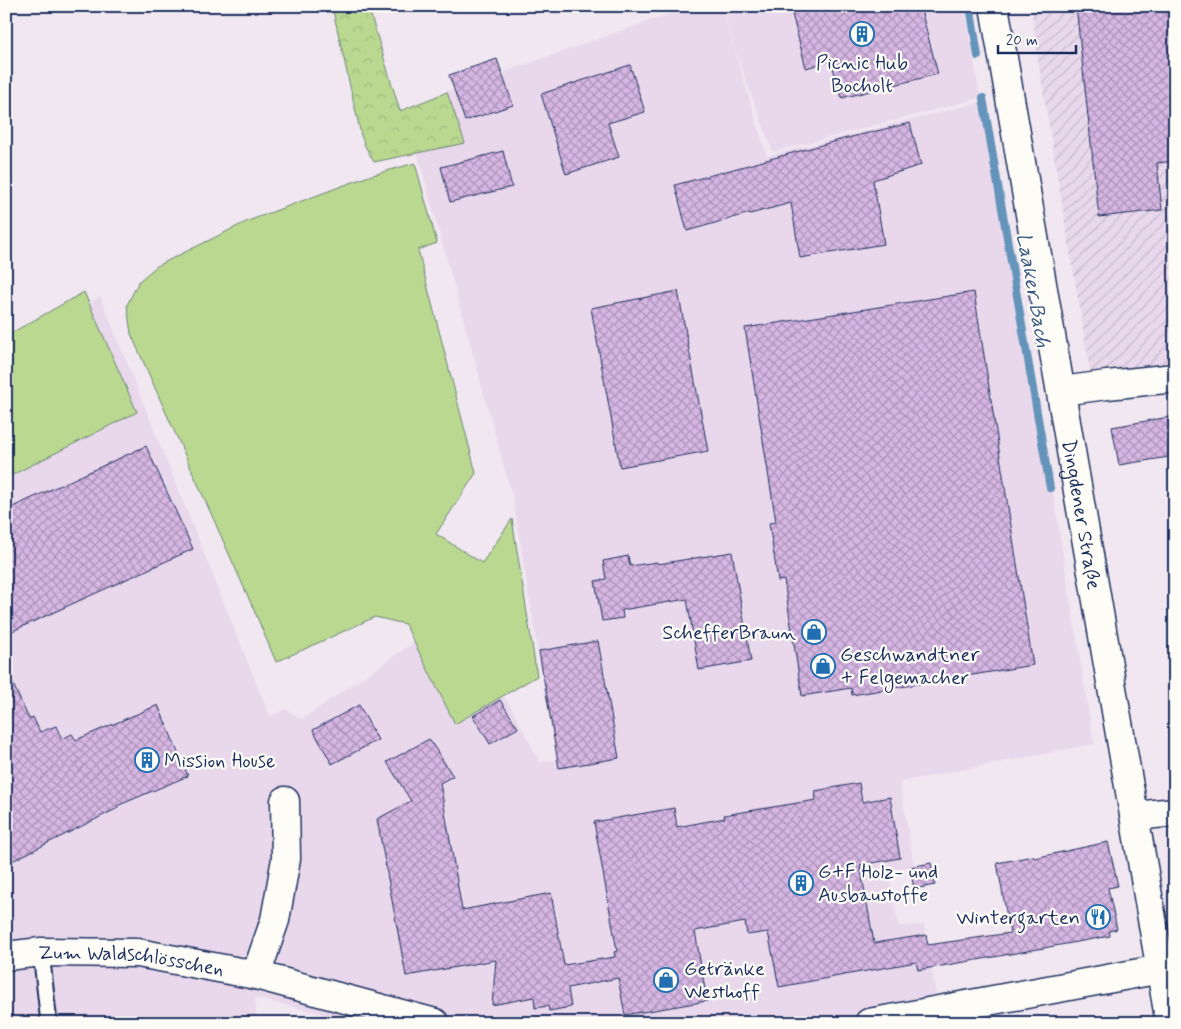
<svg xmlns="http://www.w3.org/2000/svg" width="1181" height="1029" viewBox="0 0 1181 1029" font-family="Mynerve,sans-serif">
  <defs>
    <pattern id="industrial-furrows" width="10" height="10" patternUnits="userSpaceOnUse" patternTransform="scale(1.25)"><rect width="10" height="10" fill="#e9d8ec"/><path d="M-1 1l2-2M0 10L10 0M9 11l2-2" fill="none" stroke="#c7bacd"/></pattern>
    <pattern id="forest-crowns" width="20" height="18" patternUnits="userSpaceOnUse" patternTransform="scale(1.25)"><rect width="20" height="18" fill="#bad890"/><path d="M2 6a3 3 0 1 1 6 0M12 15a3 3 0 1 1 6 0" fill="none" stroke="#9fba7f"/></pattern>
    <pattern id="building-cross-hatch" width="8" height="8" patternUnits="userSpaceOnUse" patternTransform="scale(1.25)"><rect width="8" height="8" fill="#d6b6e2"/><path d="M0 0l8 8M0 8l8-8" fill="none" stroke="#ad94ba"/></pattern>
  </defs>
  <rect width="100%" height="100%" fill="#f1e7f1"/>
  <filter id="ink" filterUnits="userSpaceOnUse"><feTurbulence type="fractalNoise" baseFrequency=".02" numOctaves="2"/><feDisplacementMap in="SourceGraphic" scale="10" xChannelSelector="R" yChannelSelector="G"/><feConvolveMatrix kernelMatrix="1 2 1 2 8 2 1 2 1" color-interpolation-filters="sRGB"/></filter>
  <g filter="url(#ink)">
    <g fill="#e9d8ec">
      <polygon points="692,6 721,6 767,156 981,102 1035,383 1094,744 900,782 914,866 888,870 899,926 924,925 938,1006 835,1023 361,1023 255,998 257,1023 6,1023 6,363 53,332 100,296 270,717 285,709 302,719 416,641 507,700 540,762 556,760 513,499 417,152 465,143 447,92"/>
      <polygon points="722,6 965,6 980,98 773,152 735,51"/>
    </g>
    <polygon fill="url(#industrial-furrows)" points="1031,6 1175,6 1175,368 1091,377 1039,66"/>
    <g fill="#bad890" stroke="#6a8477">
      <polygon points="415,163 437,243 418,250 476,473 436,534 482,563 512,519 537,676 455,724 405,624 375,617 276,662 254,610 131,334 127,305 139,281 157,266 248,221 369,176"/>
      <polygon points="84,292 137,412 6,478 6,336"/>
    </g>
    <polygon fill="url(#forest-crowns)" stroke="#6a8477" points="332,6 368,6 400,111 447,92 465,143 374,162 365,146 361,135"/>
    <g fill="none" stroke-linecap="round" stroke-linejoin="round">
      <g stroke="#6594ba" stroke-width="8">
        <polyline points="970,6 978,56"/>
        <polyline points="983,98 1050,488"/>
      </g>
    </g>
    <g fill="url(#building-cross-hatch)" stroke="#1b2f5e">
      <polygon points="790,6 920,6 938,74 842,98 831,61 806,68"/>
      <polygon points="1076,6 1175,6 1175,161 1157,163 1162,210 1099,217"/>
      <polygon points="497,59 513,105 465,121 449,75"/>
      <polygon points="630,65 645,112 608,123 619,157 566,174 541,94"/>
      <polygon points="910,123 921,165 873,180 884,244 800,258 791,203 750,214 750,213 687,231 675,185 847,138"/>
      <polygon points="503,151 512,187 450,202 441,167"/>
      <polygon points="678,291 708,451 620,467 591,308"/>
      <polygon points="974,292 1033,665 852,695 851,688 802,696 784,580 778,581 769,523 776,522 745,328"/>
      <polygon points="1175,416 1175,456 1119,465 1112,427"/>
      <polygon points="146,446 193,549 6,634 6,510"/>
      <polygon points="732,552 751,661 699,670 687,599 622,610 623,618 602,621 595,581 606,579 603,561 628,556 630,566 657,562 658,564"/>
      <polygon points="598,641 619,758 559,768 539,651"/>
      <polygon points="6,669 29,719 33,717 40,732 56,726 62,739 72,734 76,740 158,705 188,776 117,806 118,808 6,864"/>
      <polygon points="500,700 518,728 490,744 473,716"/>
      <polygon points="359,705 378,740 332,764 313,730"/>
      <polygon points="429,739 453,776 440,783 462,910 551,893 564,965 615,957 614,952 617,951 594,822 674,808 677,827 725,818 724,815 816,800 815,791 859,783 862,802 890,797 900,858 860,865 874,943 926,935 928,945 1010,933 997,863 1033,856 1034,858 1108,842 1118,886 1108,888 1117,929 1109,931 1110,936 994,957 918,970 916,962 779,987 768,932 747,935 745,922 695,931 707,1001 625,1015 618,978 568,988 571,1007 549,1011 548,1006 535,1008 534,997 492,1005 496,960 406,976 377,819 411,801 387,762"/>
      <polygon points="931,863 935,885 914,889 910,867"/>
    </g>
    <g fill="none" stroke-linecap="round" stroke-linejoin="round">
      <defs>
        <polyline id="lane" points="41,952 49,1023"/>
        <g id="street">
          <polyline points="1061,391 1107,385 1175,378"/>
          <polyline points="1135,816 1175,812"/>
          <path id="s1" d="M6 956 41 952 138 953 256 975 435 1023"/>
          <polyline points="256,975 275,920 286,859 285,801"/>
          <polyline points="869,1023 1161,969"/>
        </g>
        <g id="secondary">
          <path id="s2" d="M994 6 1170 1023"/>
        </g>
      </defs>
      <use href="#lane" stroke="#1b2f5e" stroke-width="19"/>
      <use href="#street" stroke="#1b2f5e" stroke-width="31"/>
      <use href="#secondary" stroke="#1b2f5e" stroke-width="31"/>
      <use href="#lane" stroke="#fdfcf7" stroke-width="15"/>
      <use href="#street" stroke="#fdfcf7" stroke-width="28"/>
      <use href="#secondary" stroke="#fdfcf7" stroke-width="28"/>
    </g>
  </g>
  <defs>
    <symbol id="building-ring" viewBox="-11 -11 22 22"><circle r="9.5" fill="#fdfcf7" stroke="#1f6fb2" stroke-width="1.5"/><path d="M-4-6H4V6H1V3H-1V6H-4ZM-2.5-4.3h1.7v1.8h-1.7ZM.8-4.3h1.7v1.8H.8ZM-2.5-1h1.7V.8h-1.7ZM.8-1h1.7V.8H.8Z" fill="#1f6fb2"/></symbol>
    <symbol id="shop-ring" viewBox="-11 -11 22 22"><circle r="9.5" fill="#fdfcf7" stroke="#1f6fb2" stroke-width="1.5"/><path d="M-5-2.5h2.3a2.7 3.5 0 0 1 5.4 0H5L5.5 6h-11ZM-1.5-2.5h3a1.5 2.3 0 0 0-3 0Z" fill="#1f6fb2"/></symbol>
    <symbol id="restaurant-ring" viewBox="-11 -11 22 22"><circle r="9.5" fill="#fdfcf7" stroke="#1f6fb2" stroke-width="1.5"/><path d="M-5-6h1v4h1v-4h1v4h1v-4h1v5L-1.5 .5V6h-2V.5L-5-1ZM5-6V6H3V1.5H1.5Q1.5-4 5-6Z" fill="#1f6fb2"/></symbol>
  </defs>
  <g fill-rule="evenodd">
    <use href="#building-ring" x="848" y="20" width="28" height="28"/>
    <use href="#shop-ring" x="800" y="618" width="28" height="28"/>
    <use href="#shop-ring" x="809" y="652" width="28" height="28"/>
    <use href="#building-ring" x="133" y="746" width="28" height="28"/>
    <use href="#building-ring" x="787" y="869" width="28" height="28"/>
    <use href="#restaurant-ring" x="1084" y="903" width="28" height="28"/>
    <use href="#shop-ring" x="652" y="966" width="28" height="28"/>
  </g>
  <g text-anchor="middle" stroke-width="4.5" stroke-linejoin="round" paint-order="stroke">
    <g font-size="20" fill="#1b2f5e" stroke="#fdfcf7" text-anchor="start">
      <text x="862" y="69" text-anchor="middle">Picnic Hub<tspan x="862" dy="23">Bocholt</tspan></text>
      <text x="796" y="639" text-anchor="end">SchefferBraun</text>
      <text x="840" y="661">Geschwandtner<tspan x="840" dy="23">+ Felgemacher</tspan></text>
      <text x="164" y="767">Mission House</text>
      <text x="818" y="878">G+F Holz- und<tspan x="818" dy="23">Ausbaustoffe</tspan></text>
      <text x="1080" y="924" text-anchor="end">Wintergarten</text>
      <text x="684" y="975">Getränke<tspan x="684" dy="23">Westhoff</tspan></text>
    </g>
    <g font-size="20" fill="#1b2f5e" stroke="#fdfcf7">
      <text dy="7" stroke="none"><textPath href="#s2" startOffset="516">Dingdener Straße</textPath></text>
      <text dy="7" stroke="none"><textPath href="#s1" startOffset="126">Zum Waldschlösschen</textPath></text>
    </g>
    <g font-size="21" font-style="italic" fill="#3a5984" stroke="#fdfcf7">
      <text transform="translate(1034 290) rotate(80)" y="7">Laaker Bach</text>
    </g>
  </g>
  <rect width="1181" height="1029" fill="none" stroke="#fdfcf7" stroke-width="25"/>
  <rect x="12" y="12" width="1156" height="1004" fill="none" stroke="#1b2f5e" stroke-width="2" filter="url(#ink)"/>
  <path d="M998 45v8h78v-8" fill="none" stroke="#1b2f5e" stroke-width="2.5"/>
  <text x="1006" y="45" font-size="15" fill="#1b2f5e" stroke="#fdfcf7" stroke-width="4" paint-order="stroke">20 m</text>
</svg>
